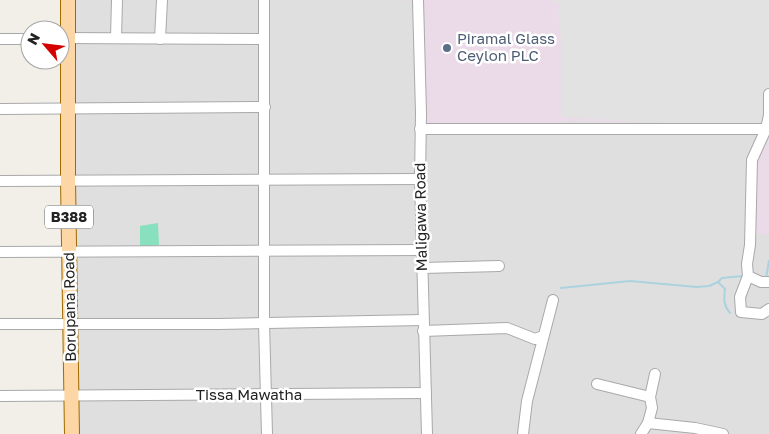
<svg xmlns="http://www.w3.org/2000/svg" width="769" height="434" viewBox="0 0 769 434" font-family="'Golos Text',sans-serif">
  <rect width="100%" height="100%" fill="#f2efe9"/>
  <polygon fill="#e0dfdf" points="68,0 769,0 769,434 72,434"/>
  <g fill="#ebdbe8">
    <polygon points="395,0 768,0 769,64 762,123 562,121 565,130 420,128 418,1"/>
    <polygon points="769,131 769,235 754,233 756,159"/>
  </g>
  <polygon fill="#88e0be" points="158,223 159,245 140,247 140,226"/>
  <polygon fill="#e2e2e2" points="552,0 769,0 769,88 764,125 753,128 562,117 562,49 558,14 560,4"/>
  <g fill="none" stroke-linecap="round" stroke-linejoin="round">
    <g stroke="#aad3df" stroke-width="2">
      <polyline points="766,278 769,261"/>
      <polyline points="561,288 630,281 697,287 709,286 718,282"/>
      <path d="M730 313C723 305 724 299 725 289L718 282 722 278 743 276"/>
    </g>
    <defs>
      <g id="minor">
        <polyline points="264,0 264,323 267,434"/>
        <polyline points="418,0 421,113 420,179 427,434"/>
        <polyline points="60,38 263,39"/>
        <polyline points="116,38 117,0"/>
        <polyline points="0,39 30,39"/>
        <polyline points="160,39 162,0"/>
        <polyline points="769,94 769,115 766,129 752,160 750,245 747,264 748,276 740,297 741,312 762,314 769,309"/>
        <polyline points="0,109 265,107"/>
        <polyline points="420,129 766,129"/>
        <polyline points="0,181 420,179"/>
        <polyline points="0,252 422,250"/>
        <polyline points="423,268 499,266"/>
        <polyline points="748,276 761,282 769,282"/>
        <polyline points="0,324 219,324 423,320"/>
        <polyline points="423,331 507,328 535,339 543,336"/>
        <polyline points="597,384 650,397"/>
        <polyline points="0,396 426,393"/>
        <polyline points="648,423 652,408 650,397 655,374"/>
        <polyline points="523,434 527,401 553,300"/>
        <polyline points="641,434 648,423 695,428 723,434"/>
      </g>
      <polyline id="major" points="68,0 68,180 72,434"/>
    </defs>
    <use href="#minor" stroke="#a9a9a9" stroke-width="12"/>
    <use href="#major" stroke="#a06b00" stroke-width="16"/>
    <use href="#minor" stroke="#fff" stroke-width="10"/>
    <use href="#major" stroke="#fcd6a4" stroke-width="14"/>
  </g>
  <circle fill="#5c6f8a" stroke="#fff" stroke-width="2" cx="447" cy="48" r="5"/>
  <g text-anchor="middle" stroke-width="5" stroke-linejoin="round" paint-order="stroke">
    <rect fill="#fff" stroke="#646464" stroke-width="1" x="45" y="205.5" width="48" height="23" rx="4"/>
    <g font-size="14" font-weight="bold" fill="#222">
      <text x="69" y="222">B388</text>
    </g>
    <g font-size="15" fill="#4e5e75" stroke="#fff" text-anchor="start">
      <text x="457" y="44">Piramal Glass<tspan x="457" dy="17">Ceylon PLC</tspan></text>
    </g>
    <g font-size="15" fill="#222" stroke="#fff">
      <text transform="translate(421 217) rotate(-91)" y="5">Maligawa Road</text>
      <text transform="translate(70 307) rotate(-91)" y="5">Borupana Road</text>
      <text x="249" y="400">Tissa Mawatha</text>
    </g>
  </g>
  <g transform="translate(45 45) rotate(298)"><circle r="24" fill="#ffffff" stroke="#a7a7a7"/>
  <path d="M0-4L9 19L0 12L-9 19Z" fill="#d40000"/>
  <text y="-8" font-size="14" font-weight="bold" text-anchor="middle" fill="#222222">N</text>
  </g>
</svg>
